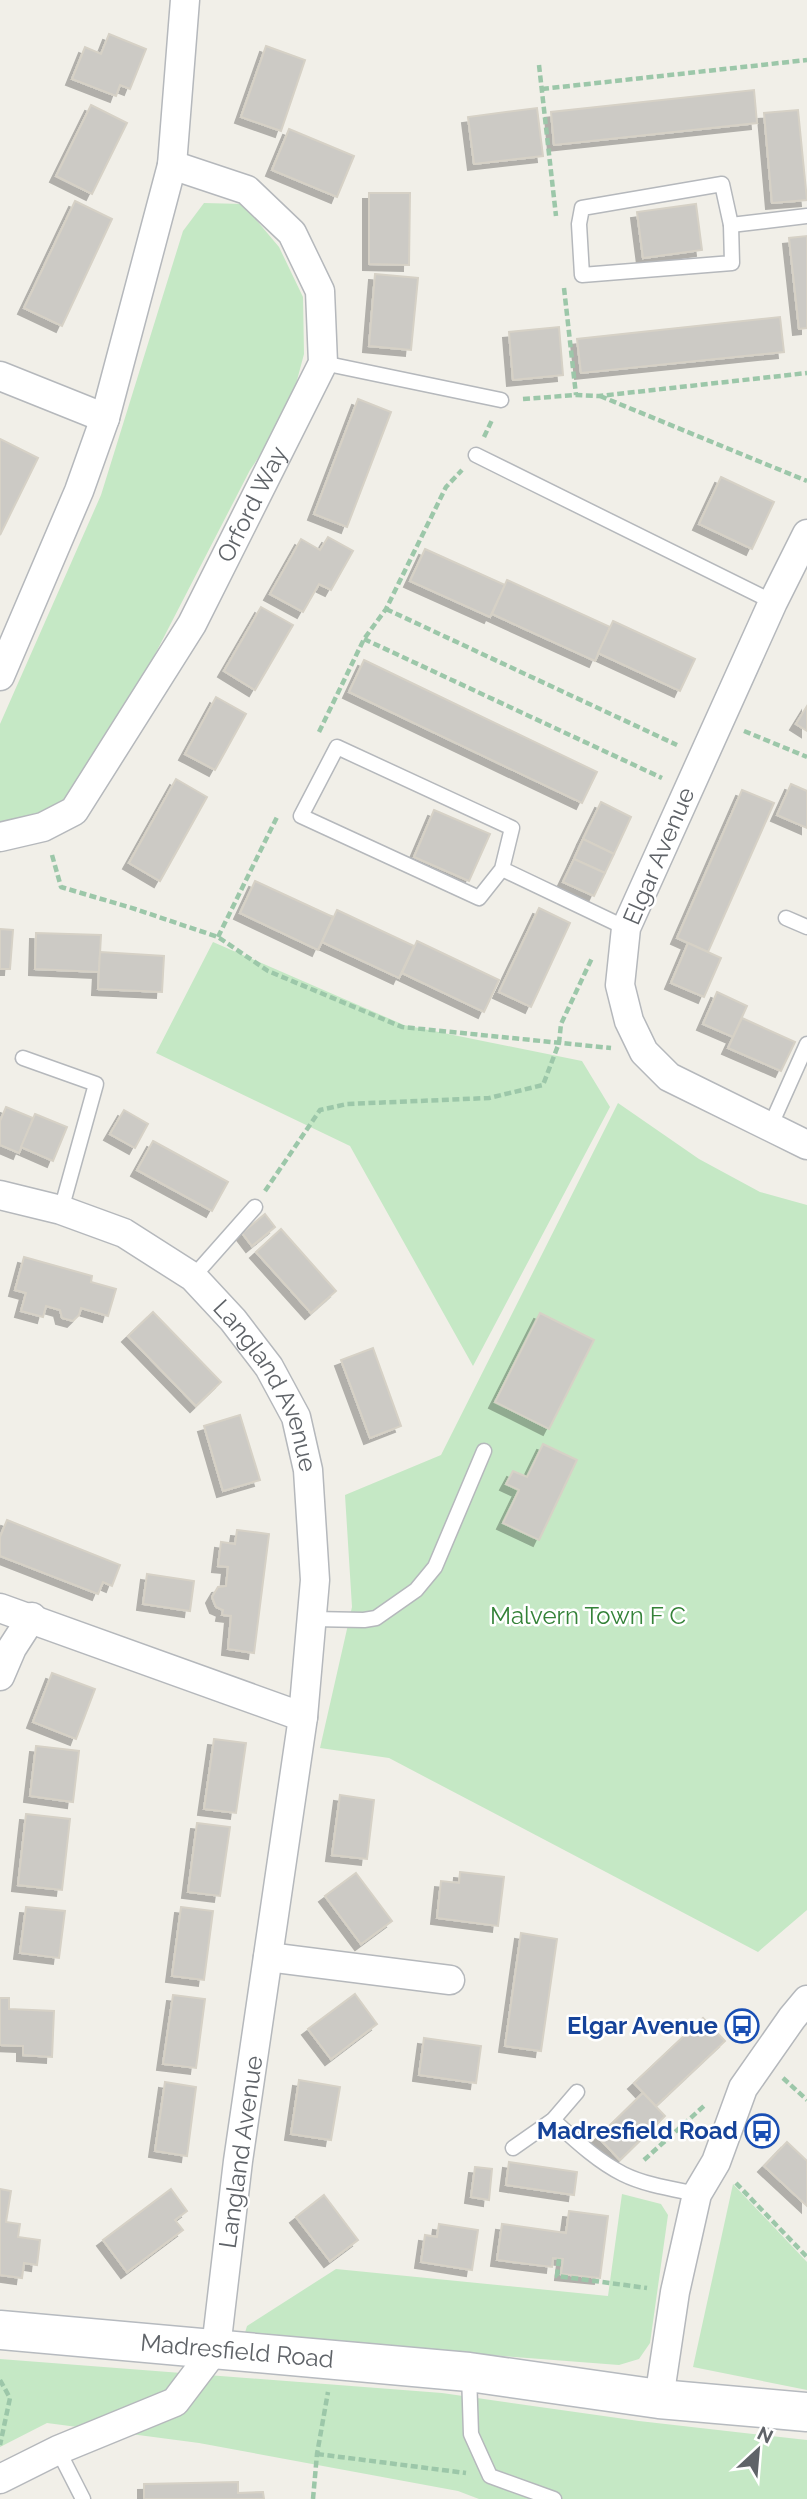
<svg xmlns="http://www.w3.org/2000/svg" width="807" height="2499" viewBox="0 0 807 2499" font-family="Raleway,sans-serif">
  <defs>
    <filter id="shadow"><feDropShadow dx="-6" dy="6" stdDeviation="0" flood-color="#0004"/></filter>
  </defs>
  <rect width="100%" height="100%" fill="#f1efe8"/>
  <g fill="#c5e8c5">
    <polygon points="204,203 243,204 279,247 303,297 304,354 288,414 250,470 133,697 68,804 17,820 0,821 0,724 101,495 183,231"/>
    <polygon points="213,942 404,1025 582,1061 610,1107 473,1366 350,1146 156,1053"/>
    <polygon points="618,1103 699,1159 760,1192 807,1205 807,1910 758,1952 389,1758 320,1748 352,1607 345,1495 441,1455"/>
    <polygon points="733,2184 807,2262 807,2390 693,2367"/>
    <polygon points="622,2194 661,2204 668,2215 650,2343 639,2359 619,2365 244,2336 247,2326 336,2269 608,2296"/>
    <polygon points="0,2359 442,2393 639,2421 807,2440 807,2499 479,2499 458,2491 199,2443 47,2423 0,2447"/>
  </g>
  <g fill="#cccac5" stroke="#d6d1c6" stroke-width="2" filter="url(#shadow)">
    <polygon points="109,34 146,49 130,89 120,85 116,96 72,79 85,47 101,54"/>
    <polygon points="266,46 305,60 281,131 241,117"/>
    <polygon points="754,90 757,123 554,145 551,112"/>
    <polygon points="91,105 127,123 92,194 56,176"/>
    <polygon points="537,108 543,156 474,164 468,117"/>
    <polygon points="798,110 807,200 772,203 764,113"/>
    <polygon points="289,129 354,156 337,197 272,170"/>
    <polygon points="369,193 410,193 409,265 369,264"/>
    <polygon points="75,201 112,219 62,326 24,308"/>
    <polygon points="696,204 702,250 643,258 637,212"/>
    <polygon points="807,236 807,328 799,329 789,238"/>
    <polygon points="375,274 418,278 411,350 369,346"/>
    <polygon points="780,317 784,352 581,373 577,339"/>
    <polygon points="559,327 563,375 513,380 509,332"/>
    <polygon points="358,399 391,412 347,527 314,514"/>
    <polygon points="0,439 38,458 0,535"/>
    <polygon points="721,477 774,502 752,549 699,524"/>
    <polygon points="328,537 353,551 331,590 319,584 303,612 270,594 301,539 320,550"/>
    <polygon points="425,549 505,585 490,617 410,581"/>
    <polygon points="507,580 610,627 595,661 492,614"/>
    <polygon points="261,607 293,625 255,690 224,671"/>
    <polygon points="613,621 695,659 680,691 598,653"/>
    <polygon points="364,660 597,772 582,803 349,692"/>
    <polygon points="216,697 246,714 215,770 185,754"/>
    <polygon points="807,706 807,731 796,724"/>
    <polygon points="176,779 207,797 160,881 129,863"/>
    <polygon points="791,784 807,791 807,828 777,815"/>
    <polygon points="742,790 774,803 708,952 677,938"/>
    <polygon points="601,802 631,817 614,854 583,839"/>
    <polygon points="434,810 490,834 469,881 414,857"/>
    <polygon points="583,839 614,854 605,873 574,859"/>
    <polygon points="574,859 605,873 594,896 563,882"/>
    <polygon points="255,881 333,917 318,950 240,913"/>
    <polygon points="539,908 570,923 531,1007 499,992"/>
    <polygon points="337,910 414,946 399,978 322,942"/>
    <polygon points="0,929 13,930 10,969 0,969"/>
    <polygon points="36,933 101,935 99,972 35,969"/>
    <polygon points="417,941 499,980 484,1012 402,973"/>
    <polygon points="688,943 721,958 704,997 671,983"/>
    <polygon points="100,952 164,956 162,992 98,989"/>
    <polygon points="717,992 747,1006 733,1037 703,1024"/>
    <polygon points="742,1018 795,1042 781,1071 728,1048"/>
    <polygon points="6,1107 33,1118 19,1153 0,1145 0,1121"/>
    <polygon points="124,1110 148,1124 135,1148 110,1134"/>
    <polygon points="35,1114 67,1127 53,1161 21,1147"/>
    <polygon points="153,1141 228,1182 212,1211 137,1170"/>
    <polygon points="265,1214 275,1227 252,1246 242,1233"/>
    <polygon points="281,1229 336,1291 311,1313 256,1252"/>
    <polygon points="24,1257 92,1276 91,1282 116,1289 108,1316 81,1308 79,1315 73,1321 62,1318 60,1310 46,1306 43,1317 21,1311 26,1293 15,1290"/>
    <polygon points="153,1312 221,1382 196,1406 128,1336"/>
    <polygon points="540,1313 594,1340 549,1429 495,1402"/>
    <polygon points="373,1348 401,1426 370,1438 341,1360"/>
    <polygon points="240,1415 260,1480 223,1491 204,1426"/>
    <polygon points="543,1444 577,1460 539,1540 503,1523 519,1490 506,1484 513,1471 527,1477"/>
    <polygon points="7,1520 120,1565 112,1586 103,1582 98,1594 0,1556 0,1537"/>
    <polygon points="237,1530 269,1534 254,1653 228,1649 231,1616 222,1615 223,1610 216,1607 212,1597 218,1587 226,1586 228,1567 218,1566 221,1542 235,1544"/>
    <polygon points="147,1574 194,1581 190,1611 143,1604"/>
    <polygon points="52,1673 95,1689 76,1739 33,1722"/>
    <polygon points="214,1739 246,1743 236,1813 204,1809"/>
    <polygon points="36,1746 79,1751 73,1802 30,1796"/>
    <polygon points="340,1795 374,1800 367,1859 332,1855"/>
    <polygon points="26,1814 70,1819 62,1890 18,1885"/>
    <polygon points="197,1823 230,1827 220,1896 188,1892"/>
    <polygon points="460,1872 504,1877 498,1926 437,1918 441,1881 459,1883"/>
    <polygon points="356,1873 392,1921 361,1944 325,1896"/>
    <polygon points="26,1907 65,1911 59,1958 20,1953"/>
    <polygon points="181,1907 213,1911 204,1980 172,1976"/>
    <polygon points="521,1933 557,1939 541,2051 505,2046"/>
    <polygon points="355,1994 377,2024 331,2059 308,2029"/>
    <polygon points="173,1995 205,1999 196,2068 163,2064"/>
    <polygon points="0,1998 9,1998 9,2009 54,2011 52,2057 23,2055 23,2046 0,2045"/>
    <polygon points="703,2018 725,2041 656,2106 634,2083"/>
    <polygon points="424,2038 481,2046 476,2083 419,2075"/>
    <polygon points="299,2080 340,2087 331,2140 291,2134"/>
    <polygon points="165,2082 196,2087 187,2156 155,2151"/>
    <polygon points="643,2093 665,2116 620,2160 598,2137"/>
    <polygon points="787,2142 807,2161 807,2206 764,2166"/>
    <polygon points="509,2162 577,2172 574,2195 506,2185"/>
    <polygon points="475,2167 492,2169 489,2200 471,2197"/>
    <polygon points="0,2189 11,2191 6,2222 20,2224 18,2237 40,2240 37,2265 24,2263 22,2278 0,2275"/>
    <polygon points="171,2189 187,2211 175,2220 183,2230 127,2272 103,2240"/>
    <polygon points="324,2195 358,2240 330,2261 296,2217"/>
    <polygon points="569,2211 608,2216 600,2278 561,2274 563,2259 553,2258 552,2267 497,2260 502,2224 566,2233"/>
    <polygon points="439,2224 478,2230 472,2270 421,2262 425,2235 437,2237"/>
    <polygon points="238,2482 238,2493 263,2492 264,2499 144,2499 144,2484"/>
  </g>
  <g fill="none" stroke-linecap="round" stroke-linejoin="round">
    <defs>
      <g id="lane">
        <polygon points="722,184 731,225 732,263 582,275 579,224 582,208"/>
        <polyline points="731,225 807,216"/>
        <polyline points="323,363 501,400"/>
        <polyline points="476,455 773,602"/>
        <polyline points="502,869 479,898 301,816 337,747 512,828 502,869 626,928"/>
        <polyline points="786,918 807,927"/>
        <polyline points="23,1058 96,1084 61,1210"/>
        <polyline points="770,1127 807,1044"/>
        <polyline points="193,1277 255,1207"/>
        <polyline points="313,1619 364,1620 376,1618 416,1590 435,1567 484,1451"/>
        <path d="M553 2120C574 2139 597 2161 623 2174 645 2185 673 2189 697 2194"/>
        <polyline points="513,2148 553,2120 577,2092"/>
        <polyline points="469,2374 471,2434 490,2476 554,2499"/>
        <polyline points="58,2450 83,2499"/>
      </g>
      <g id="street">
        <polyline points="0,376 105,418"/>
        <polyline points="807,534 773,602 626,928 620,985 629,1021 644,1052 669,1077 807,1145"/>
        <polyline points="0,676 79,491 105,418 172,165 185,0"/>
        <path id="s1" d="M0 837 43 827 74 811 192 624 323 363 320 291 292 233 247 190 172 165"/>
        <path id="s2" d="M0 1195 61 1210 124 1233 193 1277 233 1320 269 1367 296 1417 308 1470 315 1580 303 1717 238 2161 216 2348 175 2402 58 2450 0 2479"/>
        <polyline points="0,1608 303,1717"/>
        <polyline points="0,1676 12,1648 32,1617"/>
        <polyline points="268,1957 450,1980"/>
        <polyline points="659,2399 675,2292 697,2194 716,2162 743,2088 792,2018 807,2000"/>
      </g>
      <g id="secondary">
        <path id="s3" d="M0 2330 469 2372 659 2399 807 2412"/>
      </g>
    </defs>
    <use href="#lane" stroke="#b5b8bc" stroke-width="17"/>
    <use href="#street" stroke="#b5b8bc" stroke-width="31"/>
    <use href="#secondary" stroke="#b6babf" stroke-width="41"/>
    <g stroke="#9cc7a9" stroke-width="4.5" stroke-dasharray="7 3.5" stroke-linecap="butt">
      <polyline points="539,65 556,216"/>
      <polyline points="542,89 807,60"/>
      <polyline points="564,288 576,395"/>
      <polyline points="600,396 807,481"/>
      <polyline points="523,399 576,395 599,396 807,373"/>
      <polyline points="484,437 492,420"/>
      <polyline points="386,609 677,745"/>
      <polyline points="364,639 662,778"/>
      <polyline points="744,731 807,757"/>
      <polyline points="319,732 364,639 386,609 446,487 462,470"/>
      <polyline points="52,855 61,887 135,909 218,937 268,971 402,1027 611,1048"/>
      <polyline points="218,937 278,815"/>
      <polyline points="265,1191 320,1110 347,1104 489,1098 543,1085 559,1043 561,1024 592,958"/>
      <polyline points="783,2078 807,2100"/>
      <polyline points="644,2160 705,2105"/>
      <polyline points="736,2183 807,2257"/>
      <polyline points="559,2259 557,2276 647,2288"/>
      <polyline points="0,2380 10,2398 0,2445"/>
      <polyline points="317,2454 466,2473"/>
      <polyline points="313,2499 317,2454 328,2392"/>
    </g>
    <use href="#lane" stroke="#fff" stroke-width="14"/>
    <use href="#street" stroke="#fff" stroke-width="28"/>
    <use href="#secondary" stroke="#fff" stroke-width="38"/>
  </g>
  <defs>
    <symbol id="bus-ring" viewBox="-11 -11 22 22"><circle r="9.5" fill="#fff" stroke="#1a4fb4" stroke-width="1.5"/><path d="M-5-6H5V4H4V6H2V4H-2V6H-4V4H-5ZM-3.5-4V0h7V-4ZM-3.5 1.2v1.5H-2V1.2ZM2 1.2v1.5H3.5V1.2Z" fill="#1a4fb4"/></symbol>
  </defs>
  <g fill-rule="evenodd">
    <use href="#bus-ring" x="723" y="2007" width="38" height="38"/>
    <use href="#bus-ring" x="743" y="2112" width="38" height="38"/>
  </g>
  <g text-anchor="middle" stroke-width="5" stroke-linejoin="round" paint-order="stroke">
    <g font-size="24" fill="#5f6368" stroke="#fff">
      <text dy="8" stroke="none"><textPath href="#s1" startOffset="434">Orford Way</textPath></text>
      <text transform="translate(659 856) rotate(-67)" y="8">Elgar Avenue</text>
      <text dy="8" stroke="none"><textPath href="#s2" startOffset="345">Langland Avenue</textPath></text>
      <text transform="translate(241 2152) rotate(-82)" y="8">Langland Avenue</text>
      <text dy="8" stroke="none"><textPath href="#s3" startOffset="238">Madresfield Road</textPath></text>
    </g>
    <g font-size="24" fill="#348238" stroke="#fff">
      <text x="588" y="1624">Malvern Town F C</text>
    </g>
    <g font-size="24" font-weight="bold" fill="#164399" stroke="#fff" text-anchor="end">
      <text x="718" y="2034">Elgar Avenue</text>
      <text x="738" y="2139">Madresfield Road</text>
    </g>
  </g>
  <g transform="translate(758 2450) rotate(26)" stroke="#ffffff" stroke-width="5" paint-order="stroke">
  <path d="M0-5L12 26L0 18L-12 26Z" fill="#5f6368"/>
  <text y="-10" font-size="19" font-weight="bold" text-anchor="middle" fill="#5f6368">N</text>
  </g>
</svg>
